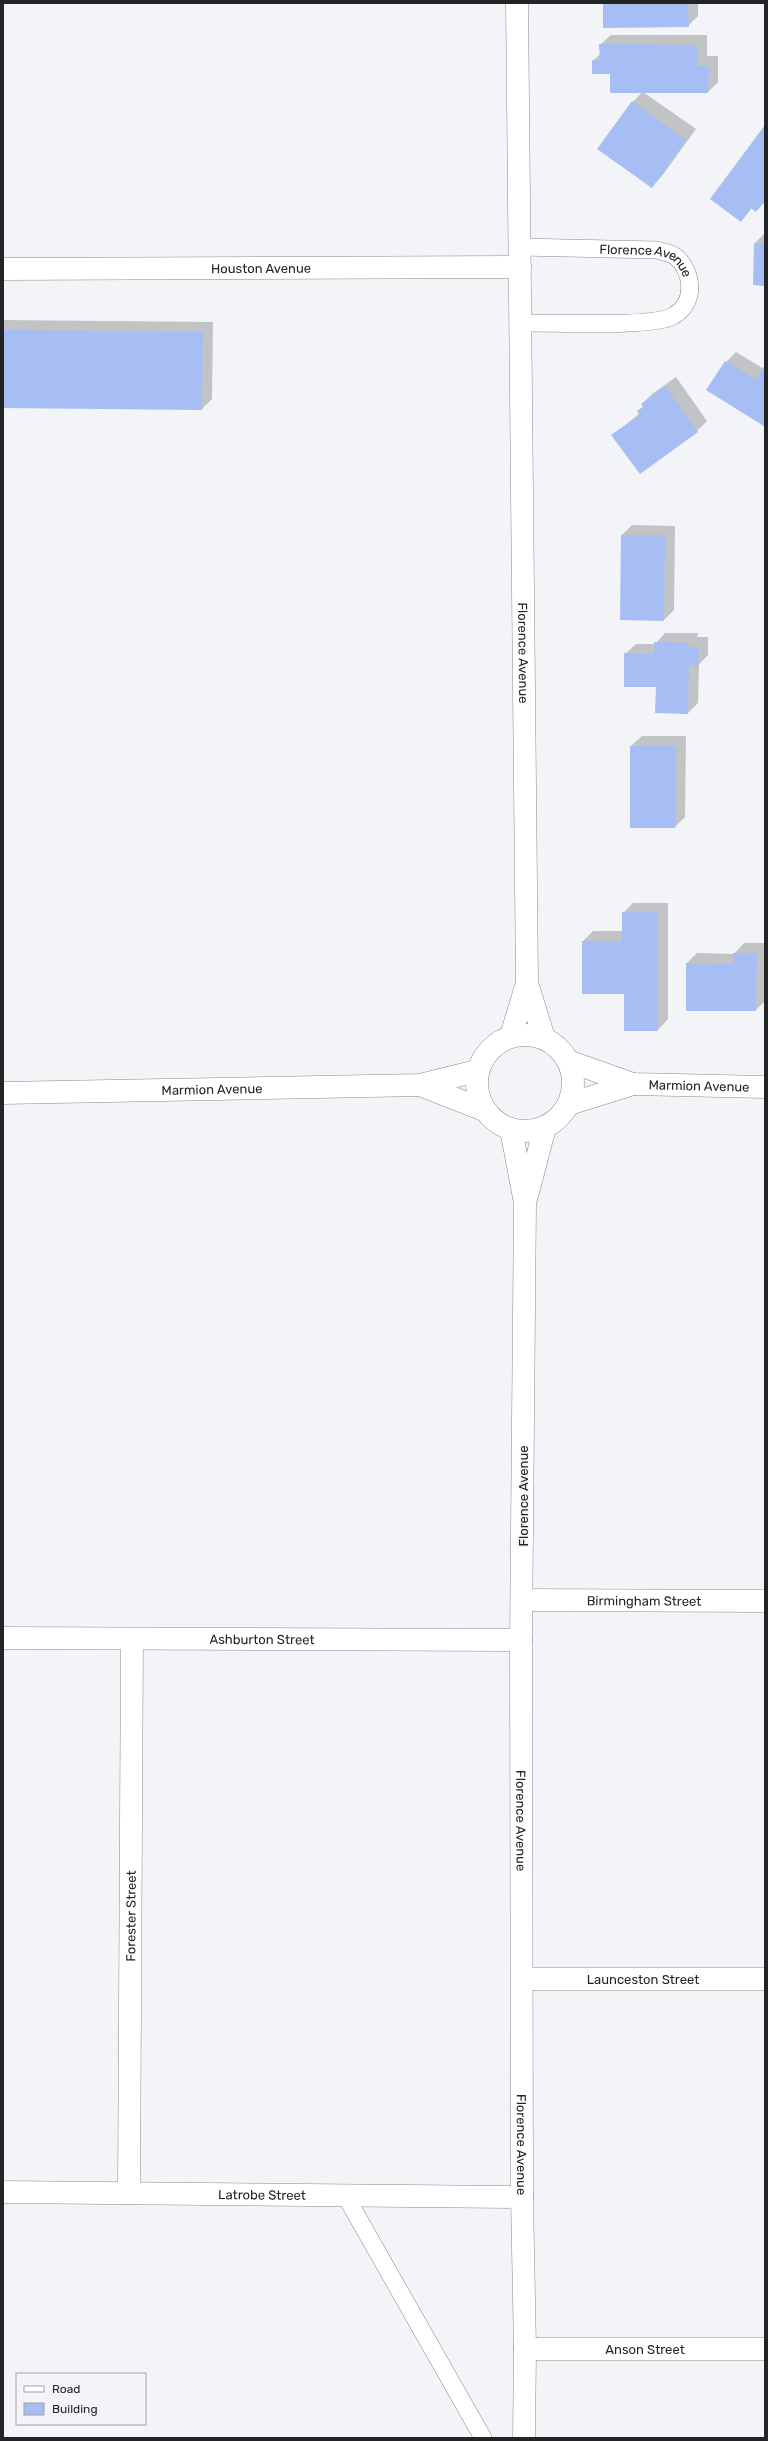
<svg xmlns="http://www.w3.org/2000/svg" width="768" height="2441" viewBox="0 0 768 2441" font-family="Rubik,sans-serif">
  <rect width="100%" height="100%" fill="#f2f4f7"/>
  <g fill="#0003">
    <polygon points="604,3 698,3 698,16 688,26"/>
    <polygon points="611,35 707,35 707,56 718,56 718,82 708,92 643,92 696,129 662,176 652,186 633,102 642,92 593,61 601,53 600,45"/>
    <polygon points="765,126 765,202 756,211 752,208 741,221"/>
    <polygon points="765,233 765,285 755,243"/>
    <polygon points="3,320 213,322 212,399 202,409 3,407"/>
    <polygon points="736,352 764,369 765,367 765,426 726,362"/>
    <polygon points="676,377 707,421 697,431 613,435 640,413 638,411 644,406 642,404 652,394"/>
    <polygon points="632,525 675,526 674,610 664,620 622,535"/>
    <polygon points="665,633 698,633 697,637 708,637 708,655 699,664 698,703 688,713 656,712 657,686 625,654 636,644 655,644"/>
    <polygon points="642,736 686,736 685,817 675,827 631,827 631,746"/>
    <polygon points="633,903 668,903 668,1019 658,1030 583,941 593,931 623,931 623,913"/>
    <polygon points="744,943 765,943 765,1001 756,1010 687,963 697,953 734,954"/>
  </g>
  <g fill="#a7bef4">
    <polygon points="603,3 688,3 689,27 603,28"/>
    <polygon points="599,44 697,45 697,66 709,66 708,93 610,93 610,74 592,74 592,60 600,61"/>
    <polygon points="632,101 686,140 652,188 597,149"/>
    <polygon points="765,125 765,200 756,212 751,208 741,222 710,199"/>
    <polygon points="754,243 765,243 765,286 753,285"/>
    <polygon points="3,330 203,332 202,410 3,408"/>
    <polygon points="725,361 756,380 765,365 765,427 706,390"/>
    <polygon points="665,386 698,432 640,474 611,435 640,415 637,411 643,407 641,404"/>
    <polygon points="621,535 665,535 664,621 620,620"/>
    <polygon points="654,642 688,643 688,647 699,647 698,666 689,665 688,714 655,713 656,687 624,687 624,653 654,654"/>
    <polygon points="630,746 676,746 675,828 630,828"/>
    <polygon points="622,912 658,912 658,1031 624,1031 624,994 582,994 582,941 622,941"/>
    <polygon points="733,953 757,953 756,1011 686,1011 686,963 733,964"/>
  </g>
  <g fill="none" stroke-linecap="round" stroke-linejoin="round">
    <defs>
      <g id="service">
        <path id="s1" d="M520 247 657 250C663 252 670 253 675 256 693 271 697 303 673 316 652 328 550 322 520 323"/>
        <polyline points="345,2195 483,2438"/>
      </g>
      <g id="minor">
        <path id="s2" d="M517 3 527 983 544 1038"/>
        <path id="s3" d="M3 269 520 267"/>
        <circle cx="525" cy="1083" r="48"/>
        <polyline points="511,1036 527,983"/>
        <path id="s4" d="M568 1061 633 1084 765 1087"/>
        <polyline points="420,1085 484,1110"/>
        <path id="s5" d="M3 1093 420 1085 477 1071"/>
        <polyline points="569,1104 633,1084"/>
        <path id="s6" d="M511 1129 525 1203 521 1640 522 2197 525 2349 524 2438"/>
        <polyline points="527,1196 545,1127"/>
        <path id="s7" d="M522 1600 765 1601"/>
        <path id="s8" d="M3 1638 521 1640"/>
        <path id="s9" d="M522 1979H765"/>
        <path id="s10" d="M3 2192 522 2197"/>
        <path id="s11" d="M129 2193 132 1639"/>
        <path id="s12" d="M525 2349H765"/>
      </g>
    </defs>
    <use href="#service" stroke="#898b8e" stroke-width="18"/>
    <use href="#minor" stroke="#898b8e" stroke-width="23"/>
    <use href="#service" stroke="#fff" stroke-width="17"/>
    <use href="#minor" stroke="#fff" stroke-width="22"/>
  </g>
  <g text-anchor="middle" stroke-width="3" stroke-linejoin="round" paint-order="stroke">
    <g font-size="13" fill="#232425" stroke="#f2f4f7">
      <text dy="5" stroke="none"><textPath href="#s1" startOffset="130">Florence Avenue</textPath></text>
      <text dy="5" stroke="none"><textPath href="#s3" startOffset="258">Houston Avenue</textPath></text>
      <text dy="5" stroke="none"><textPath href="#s2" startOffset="650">Florence Avenue</textPath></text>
      <text dy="5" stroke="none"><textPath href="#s4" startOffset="135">Marmion Avenue</textPath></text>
      <text dy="5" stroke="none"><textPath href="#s5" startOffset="209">Marmion Avenue</textPath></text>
      <text transform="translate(523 1496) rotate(-90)" y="5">Florence Avenue</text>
      <text dy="5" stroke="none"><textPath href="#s7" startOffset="122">Birmingham Street</textPath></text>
      <text dy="5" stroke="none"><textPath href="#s8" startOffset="259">Ashburton Street</textPath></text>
      <text dy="5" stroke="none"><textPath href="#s6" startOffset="693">Florence Avenue</textPath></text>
      <text dy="5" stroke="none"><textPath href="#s11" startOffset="277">Forester Street</textPath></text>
      <text dy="5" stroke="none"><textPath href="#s9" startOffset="121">Launceston Street</textPath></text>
      <text dy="5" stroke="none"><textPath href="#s6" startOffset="1017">Florence Avenue</textPath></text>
      <text dy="5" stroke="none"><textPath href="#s10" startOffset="259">Latrobe Street</textPath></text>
      <text dy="5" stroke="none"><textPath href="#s12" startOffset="120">Anson Street</textPath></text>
    </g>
  </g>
  <rect width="768" height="2441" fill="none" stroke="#232425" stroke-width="8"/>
  <rect x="16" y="2373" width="130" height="52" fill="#f2f4f7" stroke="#9fa1a3"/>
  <rect x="24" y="2386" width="20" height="6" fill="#ffffff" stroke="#9fa1a3"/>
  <text x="52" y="2393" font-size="12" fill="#232425">Road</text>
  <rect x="24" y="2403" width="20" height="12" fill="#a7bef4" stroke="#9fa1a3"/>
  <text x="52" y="2413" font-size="12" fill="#232425">Building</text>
</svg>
